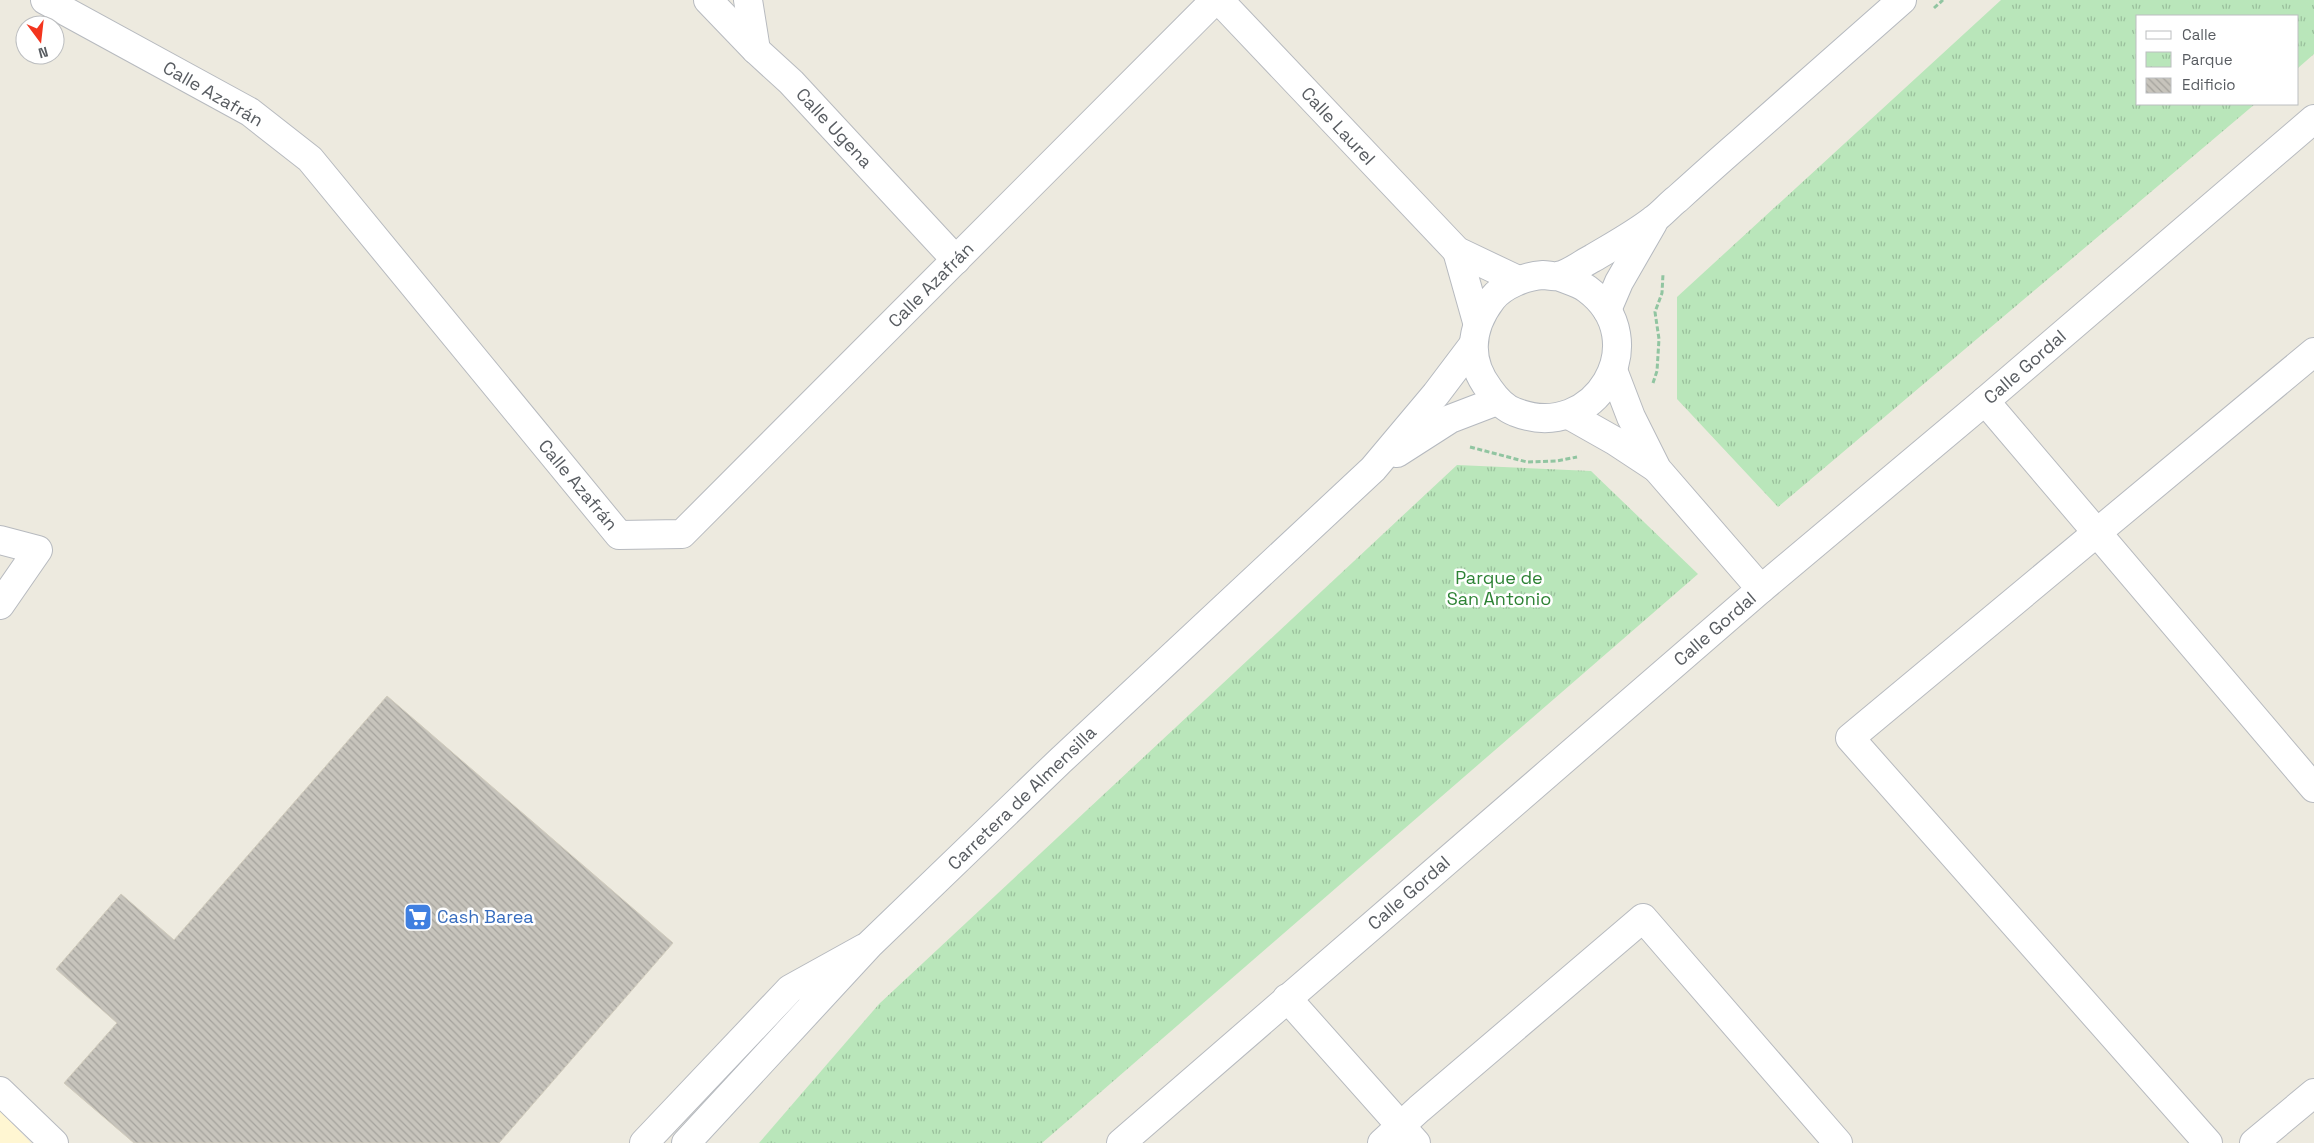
<svg xmlns="http://www.w3.org/2000/svg" width="2314" height="1143" viewBox="0 0 2314 1143" font-family="'Space Grotesk',sans-serif">
  <defs>
    <pattern id="park-tufts" width="24" height="20" patternUnits="userSpaceOnUse" patternTransform="scale(1.25)"><rect width="24" height="20" fill="#b9e6ba"/><path d="M3 7l-1-3M5 7V3M7 7l1-3M15 17l-1-3M17 17v-4M19 17l1-3" fill="none" stroke="#99be9b"/></pattern>
    <pattern id="building-back-hatch" width="6" height="6" patternUnits="userSpaceOnUse" patternTransform="scale(1.25)"><rect width="6" height="6" fill="#c7c4bc"/><path d="M-1 5l2 2M0 0l6 6M5-1l2 2" fill="none" stroke="#a4a29c"/></pattern>
  </defs>
  <rect width="100%" height="100%" fill="#edeadf"/>
  <polygon fill="#fff6d2" points="0,1111 31,1143 0,1143"/>
  <g fill="url(#park-tufts)">
    <polygon points="2001,0 2314,0 2314,54 2298,68 2298,16 2138,16 2138,104 2255,104 1778,507 1677,399 1677,297"/>
    <polygon points="1457,465 1591,471 1698,574 1042,1143 759,1143 879,1004"/>
  </g>
  <polygon fill="url(#building-back-hatch)" stroke="#d1ccbd" points="387,696 673,943 499,1143 134,1143 64,1083 117,1023 56,969 121,894 174,940"/>
  <g fill="none" stroke-linecap="round" stroke-linejoin="round">
    <defs>
      <g id="street">
        <polyline points="45,0 250,112 310,159 619,535 682,534 1215,0"/>
        <polyline points="708,0 756,50 791,82 956,260"/>
        <polyline points="748,0 756,50"/>
        <polyline points="1219,0 1457,251 1518,280"/>
        <polyline points="1457,251 1477,322"/>
        <polyline points="1613,370 1631,417 1657,469 1761,589"/>
        <polyline points="1985,401 2314,788"/>
        <polyline points="1569,415 1615,441 1656,468"/>
        <polyline points="0,540 38,550 0,605"/>
        <polyline points="1287,998 1416,1143"/>
        <polyline points="0,1091 54,1143"/>
        <polyline points="644,1143 790,989 864,948"/>
        <polyline points="1121,1143 1761,589 1985,401 2314,119"/>
        <polyline points="1382,1143 1419,1109 1643,918 1838,1143"/>
        <polyline points="2208,1143 1850,738 2314,352"/>
        <polyline points="2254,1143 2314,1093"/>
      </g>
      <g id="secondary">
        <path d="M1558 276C1567 280 1579 283 1587 289 1656 340 1595 444 1515 412 1504 408 1496 399 1489 389 1467 360 1470 328 1492 299 1503 285 1526 276 1543 275 1548 275 1553 277 1557 276 1568 275 1583 263 1593 258 1613 246 1635 234 1653 220 1662 214 1669 205 1677 199 1698 180 1719 161 1741 142 1795 95 1848 47 1902 0"/>
        <polyline points="1607,310 1619,282 1653,223"/>
        <polyline points="1397,453 1450,419 1497,401"/>
        <polyline points="686,1143 869,945 1060,761 1373,469 1436,394 1473,345"/>
      </g>
    </defs>
    <use href="#street" stroke="#b7babf" stroke-width="30"/>
    <use href="#secondary" stroke="#b5b9bf" stroke-width="30"/>
    <g stroke="#91c5a1" stroke-width="3" stroke-dasharray="5 2.5" stroke-linecap="butt">
      <polyline points="1934,8 1943,0"/>
      <polyline points="1653,383 1657,371 1659,339 1655,312 1662,293 1663,274"/>
      <polyline points="1470,447 1527,462 1557,461 1577,457"/>
    </g>
    <use href="#street" stroke="#fff" stroke-width="28"/>
    <use href="#secondary" stroke="#fff" stroke-width="28"/>
  </g>
  <defs>
    <symbol id="supermarket-square" viewBox="-11 -11 22 22"><rect x="-9" y="-9" width="18" height="18" rx="4" fill="#3f7fe0" stroke="#fff"/><path d="M-6-5.5h2.5l.6 2H6L4.5 2H-2.5L-4.4-4H-6ZM-1.5 3.2a1.3 1.3 0 1 0 .1 0ZM3 3.2a1.3 1.3 0 1 0 .1 0Z" fill="#fff"/></symbol>
  </defs>
  <g fill-rule="evenodd">
    <use href="#supermarket-square" x="402" y="901" width="32" height="32"/>
  </g>
  <g text-anchor="middle" stroke-width="5" stroke-linejoin="round" paint-order="stroke">
    <g font-size="18" fill="#585c61" stroke="#fff">
      <text transform="translate(213 94) rotate(30)" y="6">Calle Azafrán</text>
      <text transform="translate(1338 126) rotate(47)" y="6">Calle Laurel</text>
      <text transform="translate(834 128) rotate(47)" y="6">Calle Ugena</text>
      <text transform="translate(931 285) rotate(-45)" y="6">Calle Azafrán</text>
      <text transform="translate(2025 367) rotate(-41)" y="6">Calle Gordal</text>
      <text transform="translate(578 485) rotate(50)" y="6">Calle Azafrán</text>
      <text transform="translate(1715 629) rotate(-41)" y="6">Calle Gordal</text>
      <text transform="translate(1022 798) rotate(-44)" y="6">Carretera de Almensilla</text>
      <text transform="translate(1409 893) rotate(-41)" y="6">Calle Gordal</text>
    </g>
    <g font-size="18" fill="#2e8335" stroke="#fff">
      <text x="1499" y="584">Parque de<tspan x="1499" dy="21">San Antonio</tspan></text>
    </g>
    <g font-size="18" fill="#366cbe" stroke="#fff" text-anchor="start">
      <text x="437" y="923">Cash Barea</text>
    </g>
  </g>
  <rect x="2136" y="15" width="162" height="90" fill="#ffffff" stroke="#bcbec0"/>
  <rect x="2146" y="31" width="25" height="8" fill="#ffffff" stroke="#bcbec0"/>
  <text x="2182" y="40" font-size="15" fill="#585c61">Calle</text>
  <rect x="2146" y="52" width="25" height="15" fill="url(#park-tufts)" stroke="#bcbec0"/>
  <text x="2182" y="65" font-size="15" fill="#585c61">Parque</text>
  <rect x="2146" y="78" width="25" height="15" fill="url(#building-back-hatch)" stroke="#bcbec0"/>
  <text x="2182" y="90" font-size="15" fill="#585c61">Edificio</text>
  <g transform="translate(40 40) rotate(165)"><circle r="24" fill="#ffffff" stroke="#bcbec0"/>
  <path d="M0-4L9 19L0 12L-9 19Z" fill="#f3351e"/>
  <text y="-8" font-size="14" font-weight="bold" text-anchor="middle" fill="#585c61">N</text>
  </g>
</svg>
